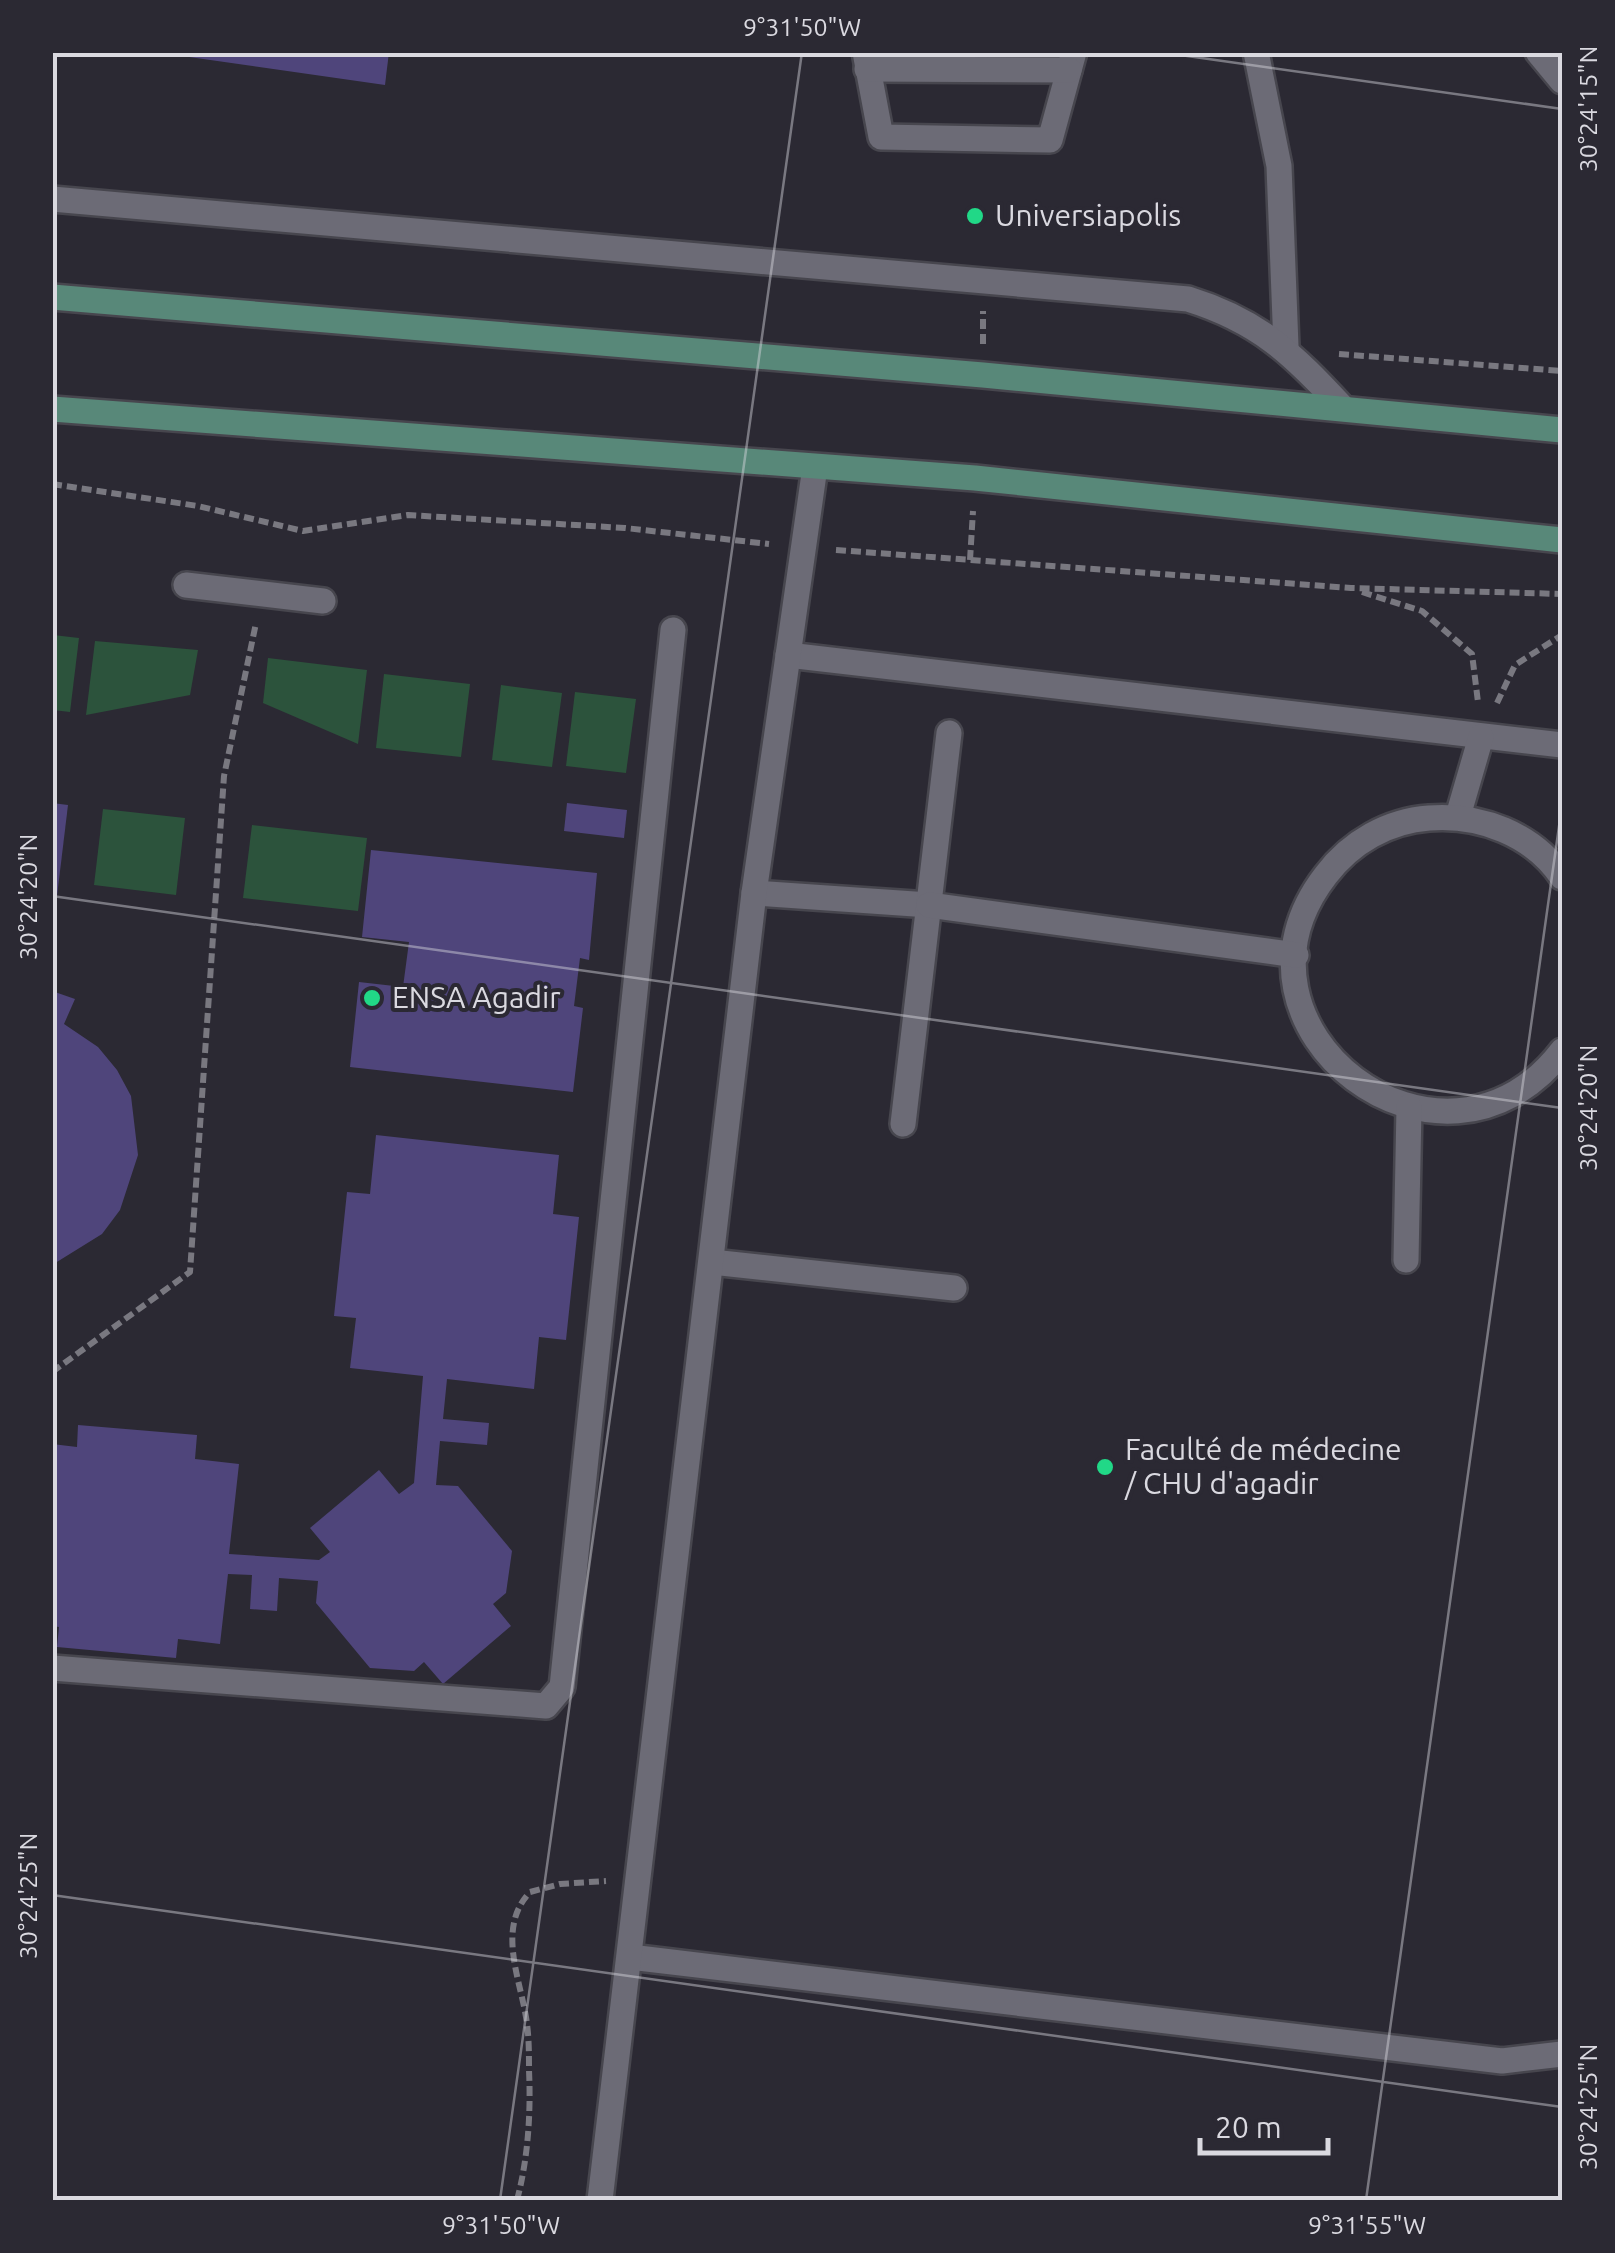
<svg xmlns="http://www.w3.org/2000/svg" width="1615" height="2253" viewBox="0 0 1615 2253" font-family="Ubuntu,sans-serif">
  <rect width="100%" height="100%" fill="#2b2933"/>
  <g fill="#2c533c">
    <polygon points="53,635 79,638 70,712 53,710"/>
    <polygon points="95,641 198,650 190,695 86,715"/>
    <polygon points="268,658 367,670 358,744 263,703"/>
    <polygon points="384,674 470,684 461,757 376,748"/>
    <polygon points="501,685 562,693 552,767 492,760"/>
    <polygon points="575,692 636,699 626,773 566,766"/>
    <polygon points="103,809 185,818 176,895 94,885"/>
    <polygon points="252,825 367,838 358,911 243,898"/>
  </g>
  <g fill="#4f457b">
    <polygon points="154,52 389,52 385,85"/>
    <polygon points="52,803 68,805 57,896 52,896"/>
    <polygon points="567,803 627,810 624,838 564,831"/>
    <polygon points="371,850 597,873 589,960 580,958 574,1006 583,1008 573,1092 350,1067 359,982 403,987 409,942 362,937"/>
    <polygon points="52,991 75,999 64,1024 98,1047 117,1070 131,1096 138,1155 120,1210 102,1234 52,1265"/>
    <polygon points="376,1135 559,1155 553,1214 579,1217 566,1340 539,1337 534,1389 447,1379 443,1419 489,1423 487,1445 440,1441 436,1485 458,1486 512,1551 506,1593 493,1604 511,1626 443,1684 424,1662 414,1671 370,1668 316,1603 318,1581 279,1578 277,1611 250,1609 252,1575 228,1574 220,1644 178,1639 176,1658 57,1647 59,1627 52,1626 52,1444 77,1447 78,1425 197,1435 195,1459 239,1464 229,1554 319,1560 330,1552 310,1528 379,1470 399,1494 414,1483 423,1376 350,1368 356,1318 334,1316 347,1192 370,1194"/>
  </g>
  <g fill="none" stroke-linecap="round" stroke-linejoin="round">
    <defs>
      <g id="lane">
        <polyline points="865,52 881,137 1050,140 1074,52"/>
        <polyline points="1256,52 1279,166 1286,346"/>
        <polyline points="867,69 1069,70"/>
        <path d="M52 199 1188 299C1259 321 1293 354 1342 407"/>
        <polyline points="186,585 323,601"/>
        <polyline points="788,655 1562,745"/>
        <polyline points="754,893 929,905"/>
        <polyline points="903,1124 949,733"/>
        <polyline points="712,1262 954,1288"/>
        <polyline points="52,1668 546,1706 562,1687 673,630"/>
        <polyline points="630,1957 1502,2061 1562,2054"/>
        <polyline points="600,2200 754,893 815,467"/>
      </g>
      <g id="street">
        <polyline points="1538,52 1562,81"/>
        <polyline points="1458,816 1481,737"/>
        <path d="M1562 877C1533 834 1480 814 1429 818 1388 821 1351 842 1326 875 1207 1028 1442 1207 1562 1051"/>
        <polyline points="929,905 1296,955"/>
        <polyline points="1406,1260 1409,1107"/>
      </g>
      <g id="secondary">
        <polyline points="52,297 983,375 1562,430"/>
        <polyline points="52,409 975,478 1562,540"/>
      </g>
    </defs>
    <use href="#lane" stroke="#47464e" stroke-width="30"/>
    <use href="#street" stroke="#47464e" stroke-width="30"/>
    <use href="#secondary" stroke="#47464e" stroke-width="30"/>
    <g stroke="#797880" stroke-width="6" stroke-dasharray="10 5" stroke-linecap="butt">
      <polyline points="983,344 983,311"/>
      <polyline points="1339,354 1562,371"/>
      <polyline points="52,484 198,506 303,531 408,515 625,528 769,544"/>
      <polyline points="836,550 1351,588 1562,594"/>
      <polyline points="970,560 973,511"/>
      <polyline points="1362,592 1422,611 1472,654 1478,702"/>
      <polyline points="1497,703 1515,665 1562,635"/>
      <polyline points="52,1372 190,1272 224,776 256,623"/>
      <path d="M517 2200C528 2159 531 2113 529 2070 529 2055 529 2039 527 2024 522 1982 495 1929 530 1892L560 1884 606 1881"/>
    </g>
    <use href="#lane" stroke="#6c6b76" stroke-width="25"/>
    <use href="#street" stroke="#6c6b76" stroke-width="25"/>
    <use href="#secondary" stroke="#588879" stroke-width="25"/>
  </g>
  <path fill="none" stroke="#dad9e0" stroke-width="2.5" stroke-opacity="0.45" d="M1159 52 1562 109M52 896 1562 1108M52 1895 1562 2107M500 2200 802 52M1366 2200 1562 805"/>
  <g fill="#21d887" stroke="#2b2933" stroke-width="4">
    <circle cx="975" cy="216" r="10"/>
    <circle cx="372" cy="998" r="10"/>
    <circle cx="1105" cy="1467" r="10"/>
  </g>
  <g text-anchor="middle" stroke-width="8" stroke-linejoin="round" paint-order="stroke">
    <g font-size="30" fill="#dad9e0" stroke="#2b2933" text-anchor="start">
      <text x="995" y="226">Universiapolis</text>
      <text x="392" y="1008">ENSA Agadir</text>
      <text x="1125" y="1460">Faculté de médecine<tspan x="1125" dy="34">/ CHU d'agadir</tspan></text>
    </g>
  </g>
  <rect width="1615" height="2253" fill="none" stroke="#2b2933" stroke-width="110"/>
  <path d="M1200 2138v15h128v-15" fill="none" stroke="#dad9e0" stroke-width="5"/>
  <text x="1215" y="2138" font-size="30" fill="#dad9e0" stroke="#2b2933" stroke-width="8" paint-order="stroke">20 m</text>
  <rect x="55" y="55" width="1505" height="2143" fill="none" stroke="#dad9e0" stroke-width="4"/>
  <g font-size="25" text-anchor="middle" fill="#dad9e0">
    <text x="802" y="36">9°31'50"W</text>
    <text transform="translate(1588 109) rotate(-90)" y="9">30°24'15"N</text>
    <text transform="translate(28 897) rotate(-90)" y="9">30°24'20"N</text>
    <text transform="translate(1588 1108) rotate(-90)" y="9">30°24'20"N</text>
    <text transform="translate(28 1896) rotate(-90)" y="9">30°24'25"N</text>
    <text transform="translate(1588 2107) rotate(-90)" y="9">30°24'25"N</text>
    <text x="501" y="2234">9°31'50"W</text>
    <text x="1367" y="2234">9°31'55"W</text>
  </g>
</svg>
